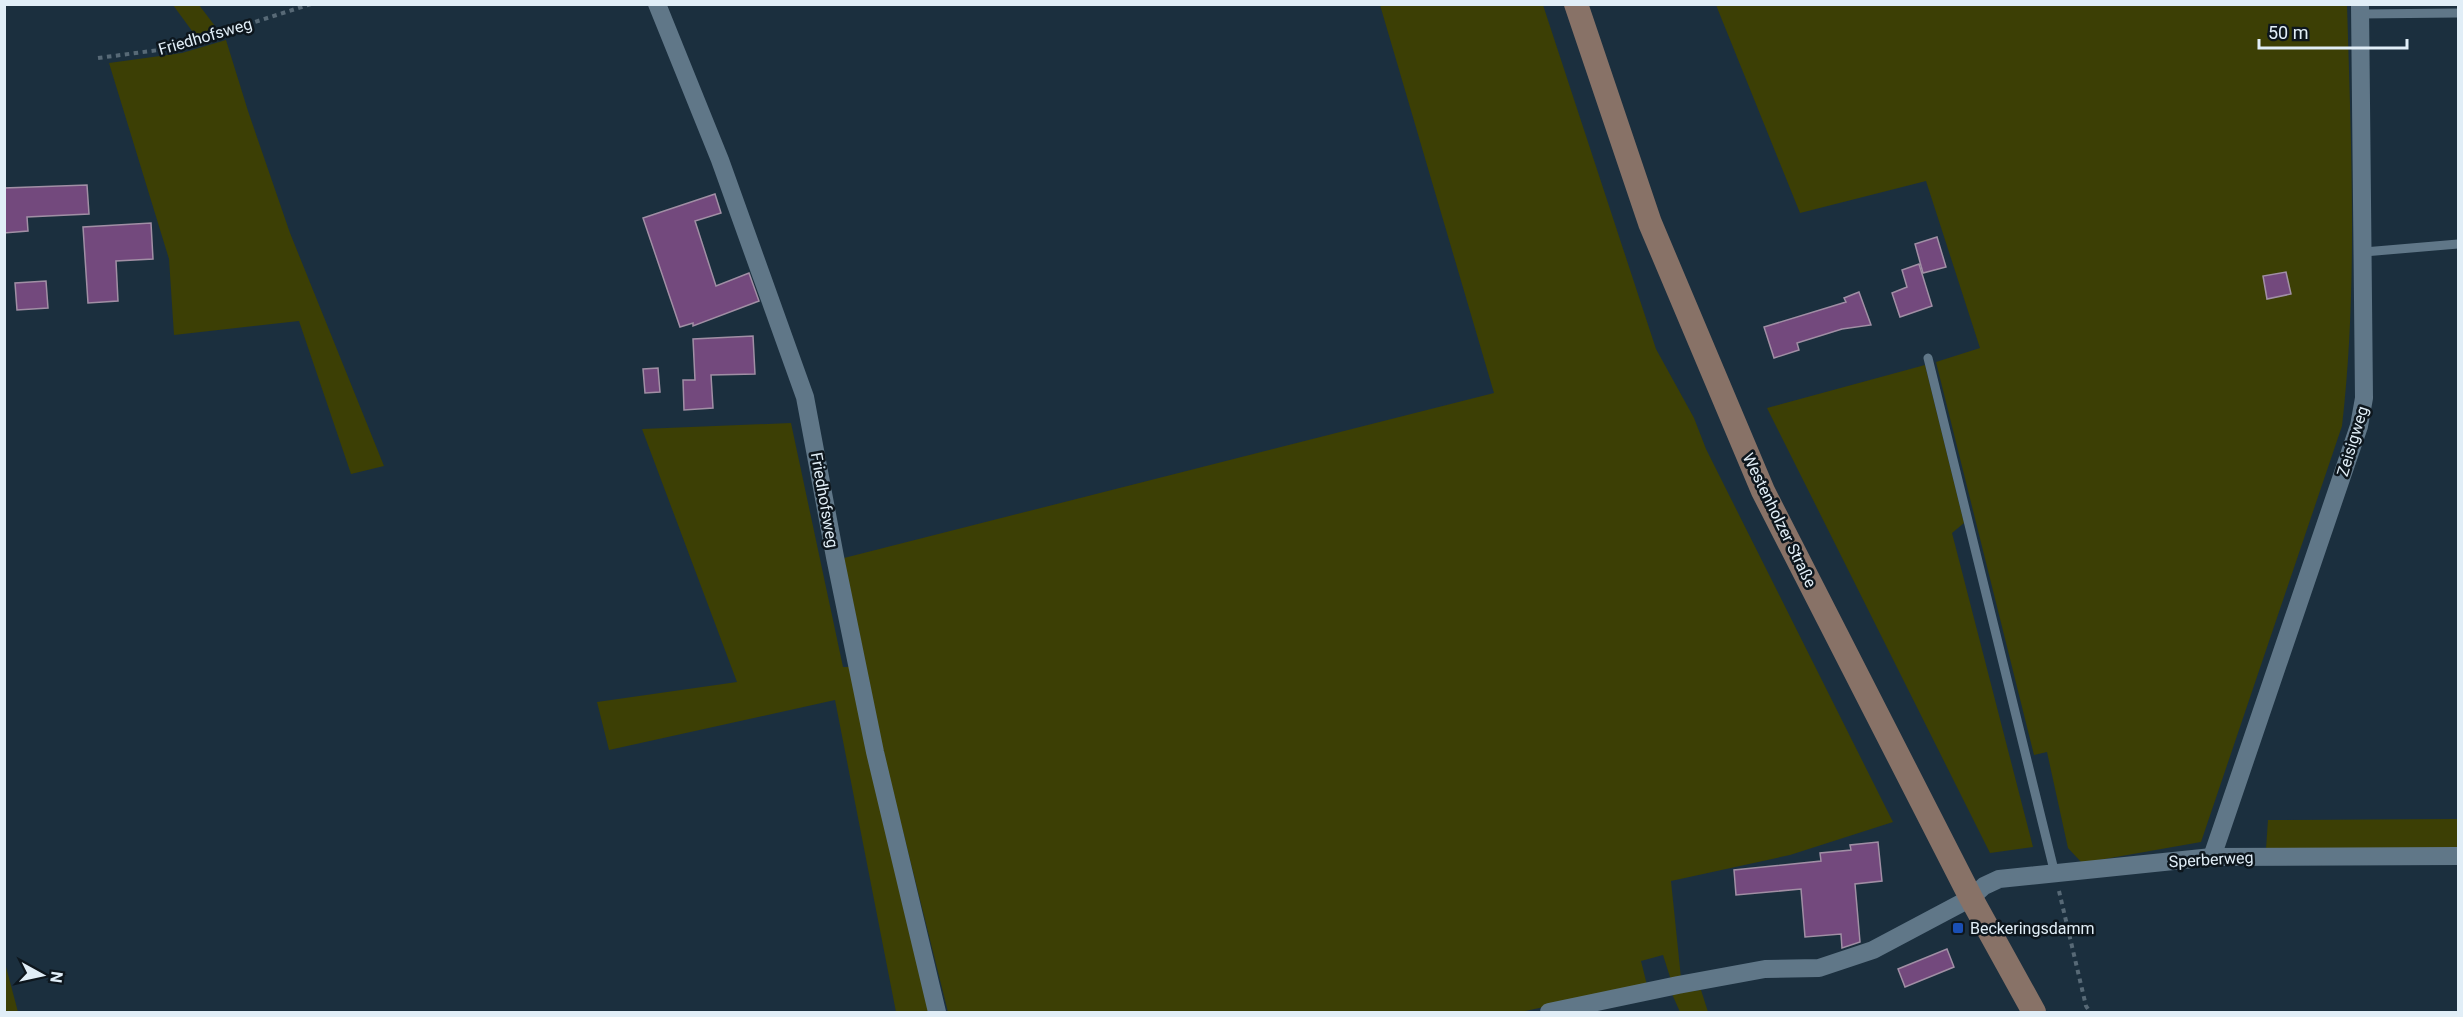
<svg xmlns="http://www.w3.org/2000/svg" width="2463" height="1017" viewBox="0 0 2463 1017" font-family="Roboto,sans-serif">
  <rect width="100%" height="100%" fill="#1b2f3e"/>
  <g fill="#3c3f05">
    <polygon points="173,5 199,5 218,30 195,35"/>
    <polygon points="1380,5 1543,5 1656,349 1694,418 1706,449 1893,822 1790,855 1671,881 1681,978 1671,980 1663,955 1641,961 1647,985 1521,1012 948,1012 883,751 844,558 1494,393"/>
    <path d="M1716 5H2347C2351 142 2358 289 2342 426L2201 842 2082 863 2068 848 2047 752 2034 755 1936 362 1980 348 1926 181 1800 213Z"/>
    <polygon points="226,40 248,111 290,233 384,466 351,474 299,321 174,335 169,259 109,63 182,53"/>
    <polygon points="1925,365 1964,523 1952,533 2033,847 1990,853 1767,408"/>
    <polygon points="791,423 843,667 852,667 933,1012 896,1012 835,700 609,750 597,702 737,682 642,429"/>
    <polygon points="2458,819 2458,848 2266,849 2268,820"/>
    <polygon points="5,963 18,1012 5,1012"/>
    <polygon points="1701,990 1708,1012 1680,1012 1672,994"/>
  </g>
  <g fill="#73497d" stroke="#a18fa5" stroke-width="1.5">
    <polygon points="87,185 89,214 27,217 28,231 4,233 4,188"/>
    <polygon points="715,194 721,213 695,221 716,286 749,273 759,301 693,326 693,323 680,327 643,218"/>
    <polygon points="151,223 153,259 116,261 118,301 88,303 83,227"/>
    <polygon points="1937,237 1946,267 1923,273 1915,244"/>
    <polygon points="1919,264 1932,306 1900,317 1892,293 1907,287 1902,270"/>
    <polygon points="2286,272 2291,294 2267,299 2263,276"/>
    <polygon points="46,281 48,308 17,310 15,283"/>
    <polygon points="1859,292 1871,325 1842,329 1797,343 1799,350 1774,358 1764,327 1846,302 1844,298"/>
    <polygon points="753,336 755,374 711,375 713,408 684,410 683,380 695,380 693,339"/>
    <polygon points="658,368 660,392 645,393 643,369"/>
    <polygon points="1878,842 1882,881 1855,884 1860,942 1842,948 1841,934 1805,937 1801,889 1736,895 1734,870 1821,861 1820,853 1851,850 1850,845"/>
    <polygon points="1947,949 1954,967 1905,987 1898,969"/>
  </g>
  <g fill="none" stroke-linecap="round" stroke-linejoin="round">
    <g stroke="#576976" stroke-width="4" stroke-dasharray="4.5 4.5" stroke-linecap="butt">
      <polyline points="98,58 174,48 311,4"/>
      <polyline points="2059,891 2086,1006 2090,1012"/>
    </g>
    <g stroke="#607788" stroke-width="9">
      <polyline points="2360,14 2458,13"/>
      <polyline points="2364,252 2458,244"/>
      <polyline points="1928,358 2055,874"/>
    </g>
    <g stroke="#607788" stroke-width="18">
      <polyline points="657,4 720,160 805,397 835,557 875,752 937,1012"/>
      <polyline points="2212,857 2359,426 2364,398 2360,4"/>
      <polyline points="1549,1012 1678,985 1765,969 1819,968 1873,950 1971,898 1984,886 1999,879 2212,857 2458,856"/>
    </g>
    <polyline stroke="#887267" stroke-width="24" points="1576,4 1650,223 1763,491 1971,898 2034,1012"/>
  </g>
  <rect fill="#1a4fb4" stroke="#0d161d" stroke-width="2" x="1952" y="922" width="12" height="12" rx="3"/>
  <g text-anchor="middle" stroke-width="5" stroke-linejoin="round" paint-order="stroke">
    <g font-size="16" fill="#e1eef7" stroke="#0d161d">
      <text transform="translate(205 36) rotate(-16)" y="6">Friedhofsweg</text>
      <text transform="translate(2352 441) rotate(-73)" y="6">Zeisigweg</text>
      <text transform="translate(825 500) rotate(80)" y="6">Friedhofsweg</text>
      <text transform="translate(1780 520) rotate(64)" y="6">Westenholzer Straße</text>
      <text transform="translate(2211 859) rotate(-3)" y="6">Sperberweg</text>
    </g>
    <g font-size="16" fill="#e1eef7" stroke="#0d161d" text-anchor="start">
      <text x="1970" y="934">Beckeringsdamm</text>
    </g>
  </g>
  <rect width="2463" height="1017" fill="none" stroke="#e1eef7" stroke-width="12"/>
  <g transform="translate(42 975) rotate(98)" stroke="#0d161d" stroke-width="4.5" paint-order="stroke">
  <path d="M0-4.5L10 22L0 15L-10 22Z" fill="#e1eef7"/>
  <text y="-9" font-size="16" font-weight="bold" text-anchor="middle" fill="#e1eef7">N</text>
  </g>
  <path d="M2259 39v9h148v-9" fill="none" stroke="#e1eef7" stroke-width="3"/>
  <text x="2268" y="39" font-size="18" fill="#e1eef7" stroke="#0d161d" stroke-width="4.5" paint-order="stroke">50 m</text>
</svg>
